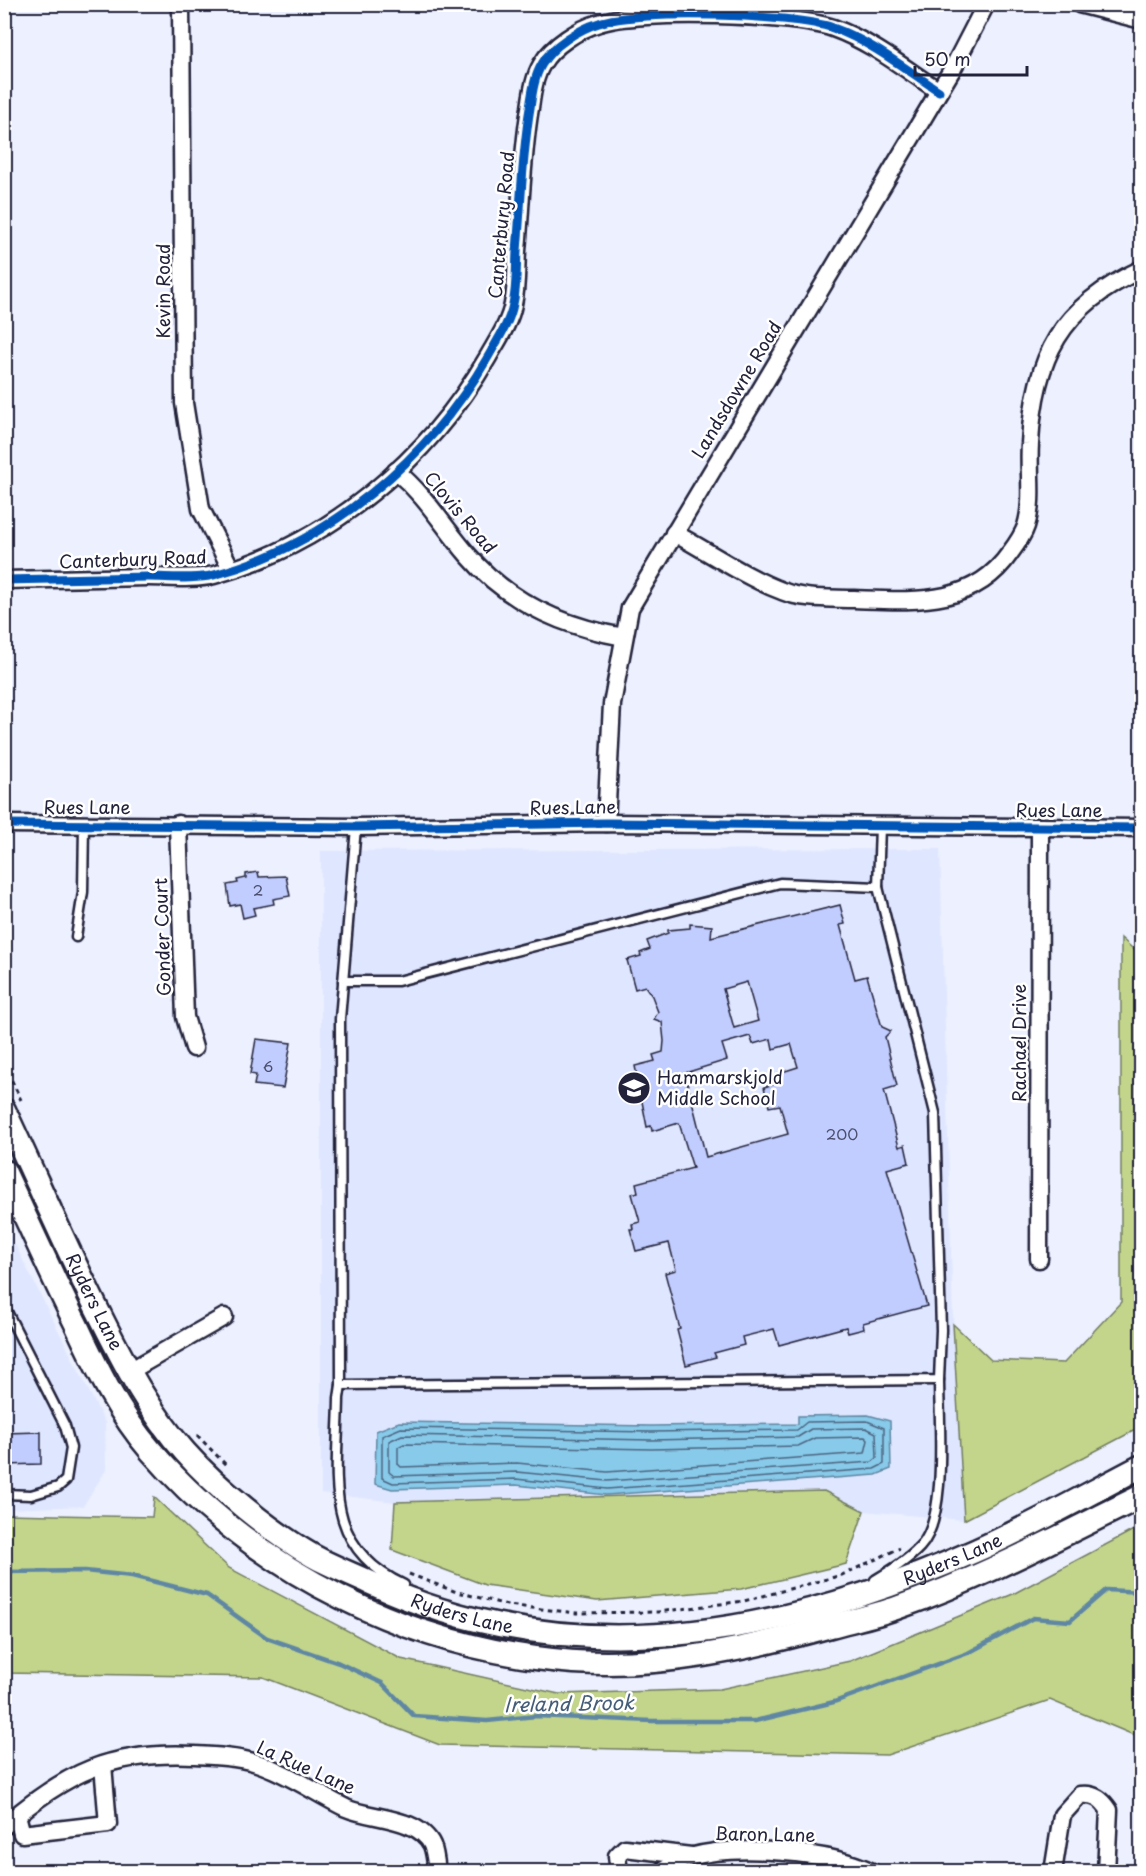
<svg xmlns="http://www.w3.org/2000/svg" width="1146" height="1876" viewBox="0 0 1146 1876" font-family="'Playpen Sans',sans-serif">
  <rect width="100%" height="100%" fill="#ecf0ff"/>
  <filter id="ink" filterUnits="userSpaceOnUse"><feTurbulence type="fractalNoise" baseFrequency=".0167" numOctaves="2"/><feDisplacementMap in="SourceGraphic" scale="12" xChannelSelector="R" yChannelSelector="G"/><feConvolveMatrix kernelMatrix="1 2 1 2 8 2 1 2 1" color-interpolation-filters="sRGB"/></filter>
  <g filter="url(#ink)">
    <g fill="#dfe6ff">
      <polygon points="940,849 953,1324 964,1520 864,1511 824,1491 395,1502 321,1493 321,851"/>
      <polygon points="4,1223 105,1423 106,1470 83,1506 5,1509"/>
    </g>
    <g fill="#c2d58a" stroke="#727c62" stroke-width="1.5">
      <polygon points="1121,938 1142,957 1141,1427 964,1520 953,1324 991,1360 1064,1363 1121,1302"/>
      <polygon points="824,1491 864,1511 846,1564 741,1589 597,1601 485,1585 392,1550 395,1502"/>
      <polygon points="154,1497 229,1568 401,1659 559,1694 720,1689 850,1661 1013,1594 1141,1526 1141,1738 1050,1700 887,1755 440,1745 263,1677 5,1673 5,1514 152,1517"/>
    </g>
    <polygon fill="#88cae9" stroke="#5f87a3" stroke-width="1.5" points="868,1415 890,1421 891,1469 876,1475 606,1495 516,1485 392,1489 375,1484 376,1431 399,1422 651,1426 798,1424 798,1416"/>
    <g fill="none" stroke-linecap="round" stroke-linejoin="round">
      <g stroke="#4b6581" stroke-width="1.5">
        <polygon points="867,1421 884,1428 884,1464 874,1469 607,1489 516,1479 393,1483 382,1478 382,1436 401,1428 651,1432 797,1430 807,1422"/>
        <polygon points="866,1428 876,1433 877,1458 872,1462 607,1481 517,1472 394,1476 389,1472 389,1441 402,1435 651,1440 798,1437 811,1429"/>
        <polygon points="865,1437 868,1440 865,1453 607,1472 517,1463 401,1467 398,1464 398,1447 404,1444 651,1449 798,1446 815,1438"/>
      </g>
      <polyline stroke="#5f87a3" stroke-width="4.5" points="4,1572 85,1571 132,1576 207,1595 267,1638 339,1663 382,1683 414,1716 487,1721 536,1716 652,1721 755,1721 834,1702 968,1653 1033,1618 1070,1621 1106,1590 1142,1592"/>
    </g>
    <g fill="#c1cdfe" stroke="#22223b" stroke-width="1.5" fill-rule="evenodd">
      <polygon points="258,872 259,877 286,876 290,896 273,899 274,904 253,908 255,915 243,918 240,904 230,906 227,885 238,883 237,880 246,878 246,874"/>
      <path d="M840 905 845 924 840 925 855 979 867 976 882 1027 891 1031 885 1037 897 1086 884 1090 899 1147 905 1145 909 1163 887 1169 927 1306 863 1323 864 1329 848 1333 846 1327 779 1345 774 1329 742 1337 744 1345 714 1353 716 1357 686 1365 677 1330 680 1329 665 1273 676 1270 669 1243 636 1251 630 1229H633L632 1224 640 1222 632 1194 638 1192 636 1183 693 1168 679 1123 652 1131 651 1126 647 1127 635 1066 655 1061 653 1055 663 1052 664 1041 662 1022 654 1019 658 1012 652 996 645 986 635 989 627 960 641 956 640 953 650 949 647 941 668 933V930L690 928V924L712 926 711 937ZM747 982 758 1021 734 1028 723 989ZM750 1036 753 1044 771 1039 773 1049 791 1044 798 1067 779 1073 782 1082 764 1087 769 1107 780 1105 788 1134 706 1157 685 1073 727 1060 722 1044Z"/>
      <polygon points="256,1039 291,1043 283,1088 254,1085 256,1075 250,1074"/>
      <polygon points="41,1432 41,1464 4,1465 4,1433"/>
    </g>
    <g fill="none" stroke-linecap="round" stroke-linejoin="round">
      <defs>
        <g id="service">
          <polyline points="356,827 340,1019 341,1385 939,1380 941,1330 935,1113 878,887 880,826"/>
          <polyline points="76,937 83,892 84,824"/>
          <polyline points="343,981 398,981 780,883 878,887"/>
          <polyline points="4,1306 65,1426 71,1448 66,1480 58,1487 31,1495 4,1494"/>
          <path d="M341 1385 339 1398C338 1476 320 1546 404 1585"/>
          <path d="M875 1580C890 1571 907 1561 920 1547 948 1518 939 1421 939 1380"/>
        </g>
        <g id="minor">
          <polyline points="181,4 184,403 201,509 231,569"/>
          <polyline points="1079,4 1142,20"/>
          <path d="M396 471C427 497 442 525 468 555 508 602 564 627 624 637"/>
          <path d="M674 533C709 552 745 577 782 591 804 600 831 598 854 599 913 601 973 607 1010 553 1016 545 1023 535 1026 526 1034 500 1028 470 1030 444 1034 357 1061 306 1142 269"/>
          <path d="M4 580C52 579 100 578 148 577 169 577 194 580 214 575 328 545 430 458 488 357 497 341 510 322 513 304 517 287 516 268 517 251 521 204 522 155 530 108 532 94 534 77 542 64 552 46 579 29 599 23 638 9 794 14 833 28 872 42 905 69 939 91"/>
          <polyline points="606,823 612,704 630,608 953,68 986,4"/>
          <polyline points="4,824 356,827 606,823 1142,828"/>
          <polyline points="178,824 185,1017 194,1048"/>
          <polyline points="1039,1259 1040,827"/>
          <polyline points="128,1372 224,1317"/>
          <polyline points="17,1815 22,1834 108,1824 103,1765"/>
          <path d="M4 1826C66 1772 111 1751 194 1755 215 1756 237 1757 257 1763 288 1773 317 1794 346 1808 371 1819 419 1817 432 1845 435 1852 436 1863 437 1872"/>
          <polyline points="619,1872 617,1856 625,1848 691,1856"/>
          <path d="M661 1872C671 1866 679 1860 690 1857 735 1844 830 1851 872 1872"/>
          <path d="M1053 1872 1062 1815 1080 1795C1094 1793 1102 1799 1109 1810L1106 1872"/>
        </g>
        <g id="secondary">
          <path id="s1" d="M4 1110C37 1180 67 1250 102 1319 125 1365 150 1413 185 1452 217 1488 271 1532 313 1556 331 1566 352 1574 371 1583 569 1675 782 1637 975 1551 1032 1526 1086 1495 1142 1466"/>
          <path d="M4 1171C28 1222 51 1274 76 1324 97 1369 118 1413 151 1451 257 1573 413 1650 574 1662 661 1668 748 1649 831 1626 853 1620 877 1615 899 1607 982 1578 1062 1535 1142 1496"/>
        </g>
      </defs>
      <use href="#service" stroke="#22223b" stroke-width="13"/>
      <use href="#minor" stroke="#22223b" stroke-width="21"/>
      <use href="#secondary" stroke="#22223b" stroke-width="27"/>
      <g stroke="#22223b" stroke-width="3" stroke-dasharray="4.5 4.5" stroke-linecap="butt">
        <polyline points="4,1064 21,1100"/>
        <polyline points="197,1435 228,1467"/>
        <polyline points="409,1574 454,1591 507,1605 576,1613 658,1612 744,1601 842,1575 900,1548"/>
      </g>
      <use href="#service" stroke="#fff" stroke-width="8"/>
      <use href="#minor" stroke="#fff" stroke-width="16"/>
      <use href="#secondary" stroke="#fff" stroke-width="22"/>
      <defs>
        <g id="cycleway">
          <path d="M4 580C52 579 100 578 148 577 169 577 194 580 214 575 328 545 430 458 488 357 497 341 510 322 513 304 517 287 516 268 517 251 521 204 522 155 530 108 532 94 534 77 542 64 552 46 579 29 599 23 638 9 794 14 833 28 872 42 905 69 939 91"/>
          <polyline points="4,824 356,827 606,823 1142,828"/>
        </g>
      </defs>
      <use href="#cycleway" stroke="#fff" stroke-width="13"/>
      <use href="#cycleway" stroke="#0057b8" stroke-width="9"/>
    </g>
  </g>
  <defs>
    <symbol id="school-disc" viewBox="-11 -11 22 22"><circle r="9.5" fill="#22223b" stroke="#fff"/><path d="M0-5L7-2L0 1L-7-2ZM-4 1L0 2.5L4 1V4Q0 6-4 4Z" fill="#fff"/></symbol>
  </defs>
  <g fill-rule="evenodd">
    <use href="#school-disc" x="615" y="1069" width="38" height="38"/>
  </g>
  <g text-anchor="middle" stroke-width="5" stroke-linejoin="round" paint-order="stroke">
    <g font-size="15" fill="#4a4d6c">
      <text x="258" y="896">2</text>
      <text x="268" y="1072">6</text>
      <text x="842" y="1140">200</text>
    </g>
    <g font-size="18" fill="#22223b" stroke="#fff">
      <text transform="translate(502 225) rotate(-85)" y="6">Canterbury Road</text>
      <text transform="translate(164 291) rotate(-90)" y="6">Kevin Road</text>
      <text transform="translate(737 390) rotate(-59)" y="6">Landsdowne Road</text>
      <text transform="translate(460 513) rotate(50)" y="6">Clovis Road</text>
      <text transform="translate(133 560) rotate(-2)" y="6">Canterbury Road</text>
      <text x="87" y="814">Rues Lane</text>
      <text transform="translate(573 808) rotate(-1)" y="6">Rues Lane</text>
      <text x="1059" y="817">Rues Lane</text>
      <text transform="translate(163 937) rotate(-92)" y="6">Gonder Court</text>
      <text transform="translate(1020 1043) rotate(-90)" y="6">Rachael Drive</text>
      <text dy="6" stroke="none"><textPath href="#s1" startOffset="212">Ryders Lane</textPath></text>
      <text dy="6" stroke="none"><textPath href="#s1" startOffset="1218">Ryders Lane</textPath></text>
      <text dy="6" stroke="none"><textPath href="#s1" startOffset="714">Ryders Lane</textPath></text>
      <text transform="translate(306 1768) rotate(24)" y="6">La Rue Lane</text>
      <text transform="translate(765 1835) rotate(1)" y="6">Baron Lane</text>
    </g>
    <g font-size="18" fill="#22223b" stroke="#fff" text-anchor="start">
      <text x="657" y="1084">Hammarskjold<tspan x="657" dy="21">Middle School</tspan></text>
    </g>
    <g font-size="20" font-style="italic" fill="#465d78" stroke="#fff">
      <text transform="translate(569 1704) rotate(-1)" y="7">Ireland Brook</text>
    </g>
  </g>
  <rect width="1146" height="1876" fill="none" stroke="#fff" stroke-width="24"/>
  <rect x="12" y="12" width="1122" height="1852" fill="none" stroke="#22223b" stroke-width="2" filter="url(#ink)"/>
  <path d="M915 66v9h112v-9" fill="none" stroke="#22223b" stroke-width="3"/>
  <text x="924" y="66" font-size="18" fill="#22223b" stroke="#ffffff" stroke-width="4.5" paint-order="stroke">50 m</text>
</svg>
